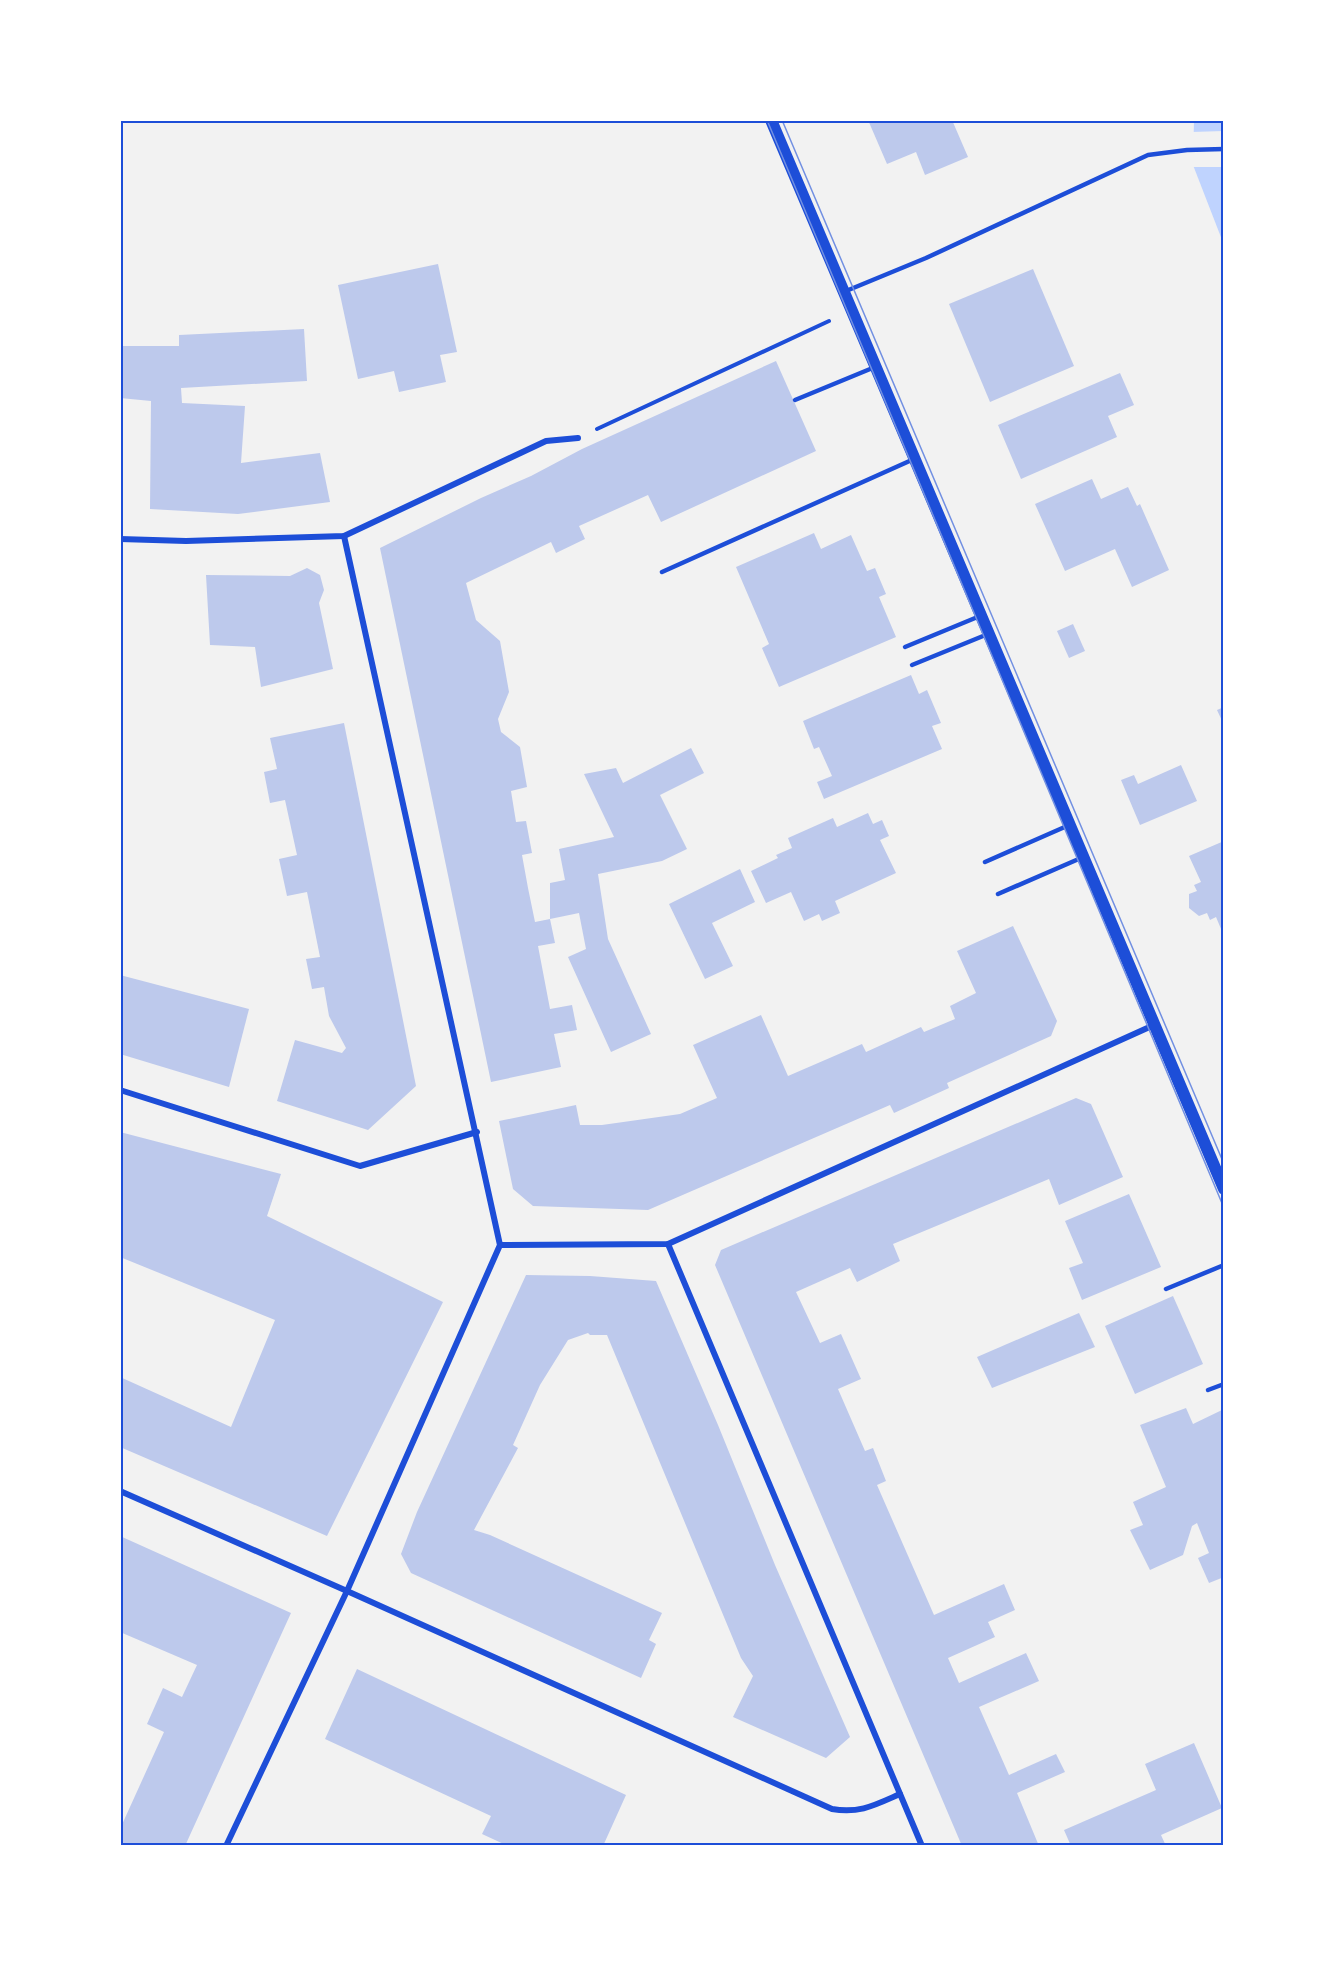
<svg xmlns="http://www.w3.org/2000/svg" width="1344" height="1966" viewBox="0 0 1344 1966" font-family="Inter,sans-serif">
  <rect width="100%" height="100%" fill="#f2f2f2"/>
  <polygon fill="#bfd3fe" points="1194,120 1224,120 1224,245 1193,165"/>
  <polygon fill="#f2f2f2" points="1224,131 1224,167 1191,167 1191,132"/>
  <g fill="#bdc9ec">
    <polygon points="868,120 952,120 968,157 925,175 916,152 887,164"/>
    <polygon points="438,264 457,352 440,355 446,382 399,392 394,371 358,379 338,285"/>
    <polygon points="1033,269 1074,366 990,402 949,304"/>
    <polygon points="304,329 307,381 181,388 182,403 245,406 241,463 320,453 330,502 238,514 150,509 151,401 120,398 120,346 179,346 179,335"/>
    <polygon points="776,361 816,451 661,522 648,495 579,526 585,539 556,553 551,542 466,583 476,620 500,641 509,692 498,719 501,732 520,747 527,787 511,791 516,822 526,821 532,853 522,855 528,888 535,922 550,919 555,943 538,946 550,1009 572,1005 577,1030 554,1034 561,1067 491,1082 380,548 481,498 531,476 582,449"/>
    <polygon points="1120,373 1134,405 1108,416 1117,437 1021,479 998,425"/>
    <polygon points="1092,479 1101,499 1128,487 1137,506 1140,504 1169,570 1132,587 1115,549 1065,571 1035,504"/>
    <polygon points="814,533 821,549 851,535 867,571 875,568 886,594 879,597 896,637 779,687 762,648 769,644 736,567"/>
    <polygon points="307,568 320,575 324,590 319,603 333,669 261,687 255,647 210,645 206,575 290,576"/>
    <polygon points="1073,624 1085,651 1069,658 1057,631"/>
    <polygon points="911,675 919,694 927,690 941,723 932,726 942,749 824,799 817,782 832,776 819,747 814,749 803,721"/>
    <polygon points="1224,707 1224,725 1217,710"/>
    <polygon points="344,723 416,1086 368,1130 277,1101 295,1040 342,1053 346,1048 329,1016 324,987 312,989 306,959 320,957 307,892 287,896 279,859 297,855 285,800 270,803 264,772 277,769 270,738"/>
    <polygon points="691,748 704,773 660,795 687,849 662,861 598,874 608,939 651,1034 611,1052 568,957 586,949 579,913 550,919 550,883 565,880 559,849 614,837 584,774 616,768 623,783"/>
    <polygon points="1181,765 1197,801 1140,825 1121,780 1134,775 1138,784"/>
    <polygon points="868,813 873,824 882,820 889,836 880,840 896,873 835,901 840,913 822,921 819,914 804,921 791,892 766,903 751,871 778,858 776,855 792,848 788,838 833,818 837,827"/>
    <polygon points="1224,841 1224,936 1216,917 1210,920 1207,913 1199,916 1189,908 1189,894 1197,891 1194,885 1201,882 1189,856"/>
    <polygon points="740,869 755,902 712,923 733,966 705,979 669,904"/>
    <polygon points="1013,926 1057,1021 1051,1036 947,1083 949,1088 894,1113 890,1105 648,1210 533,1206 513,1189 499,1121 576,1105 580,1125 602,1125 680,1114 717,1098 693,1045 761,1015 788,1076 862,1044 866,1052 921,1027 924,1032 955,1019 950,1006 976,993 957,951"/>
    <polygon points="120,975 249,1009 229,1087 120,1054"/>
    <polygon points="1076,1098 1091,1104 1123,1177 1059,1205 1049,1179 893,1244 900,1261 857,1282 850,1268 796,1292 820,1343 841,1334 861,1379 838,1389 865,1451 873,1448 886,1481 877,1485 934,1615 1004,1584 1015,1610 988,1622 995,1637 948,1658 959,1683 1026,1653 1039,1681 979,1707 1009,1775 1056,1754 1065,1772 1017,1793 1039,1846 962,1846 715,1265 721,1250"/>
    <polygon points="120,1132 281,1174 267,1216 443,1302 327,1536 120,1447 120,1377 231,1427 275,1320 120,1257"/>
    <polygon points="1129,1194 1161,1267 1082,1300 1069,1268 1083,1263 1065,1221"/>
    <polygon points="526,1275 590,1276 656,1281 718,1425 775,1565 850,1737 826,1758 733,1717 753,1676 741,1658 607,1335 590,1335 588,1333 568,1340 540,1385 513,1445 518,1448 474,1530 490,1535 662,1613 649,1640 656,1644 641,1678 411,1573 401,1554 417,1512"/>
    <polygon points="1173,1296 1203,1364 1135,1394 1105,1326"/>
    <polygon points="1079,1313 1095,1347 992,1388 977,1357"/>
    <polygon points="1186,1408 1193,1424 1222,1410 1224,1415 1224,1577 1209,1583 1198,1558 1209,1553 1197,1523 1192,1526 1183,1555 1150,1570 1130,1530 1143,1525 1133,1502 1166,1487 1140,1425"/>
    <polygon points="120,1536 291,1613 185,1846 120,1846 120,1829 164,1732 147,1724 163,1688 182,1697 197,1665 120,1632"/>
    <polygon points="357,1669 626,1795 603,1846 508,1846 482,1834 491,1816 325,1739"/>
    <polygon points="1194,1743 1222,1808 1161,1835 1166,1846 1071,1846 1064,1830 1156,1790 1145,1764"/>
  </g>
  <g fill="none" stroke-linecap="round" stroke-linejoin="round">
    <polyline stroke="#1d4ed8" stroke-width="4" points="597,429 829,321"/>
    <g stroke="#1d4ed8" stroke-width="4.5">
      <polyline points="846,291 926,258 1148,155 1187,150 1224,149"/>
      <polyline points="795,400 875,367"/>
      <polyline points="662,572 914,459"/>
      <polyline points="905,647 980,616"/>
      <polyline points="912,665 988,634"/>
      <polyline points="985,862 1067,826"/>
      <polyline points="998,894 1081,858"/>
      <polyline points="1166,1289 1224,1265"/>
      <polyline points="1208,1390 1224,1384"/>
    </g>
    <g stroke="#1d4ed8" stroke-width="6">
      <polyline points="120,539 186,541 344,536 546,441 578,438"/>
      <polyline points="120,1090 360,1166 477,1132"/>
      <polyline points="668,1244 922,1846"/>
      <polyline points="500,1245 668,1244 1154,1025"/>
      <path d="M120 1491 347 1591 832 1809C859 1814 875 1805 900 1794"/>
      <polyline points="226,1846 347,1591 500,1245 344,536"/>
    </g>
    <polyline stroke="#1d4ed8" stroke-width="12" points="771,120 1224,1189"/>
    <g stroke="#7290e2" stroke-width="1.5">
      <polyline points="767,120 1224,1208"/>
      <polyline points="782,120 1224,1164"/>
    </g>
  </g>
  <rect width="1344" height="1966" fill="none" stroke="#ffffff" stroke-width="243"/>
  <rect x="122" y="122" width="1100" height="1722" fill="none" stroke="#1d4ed8" stroke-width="2"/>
</svg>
